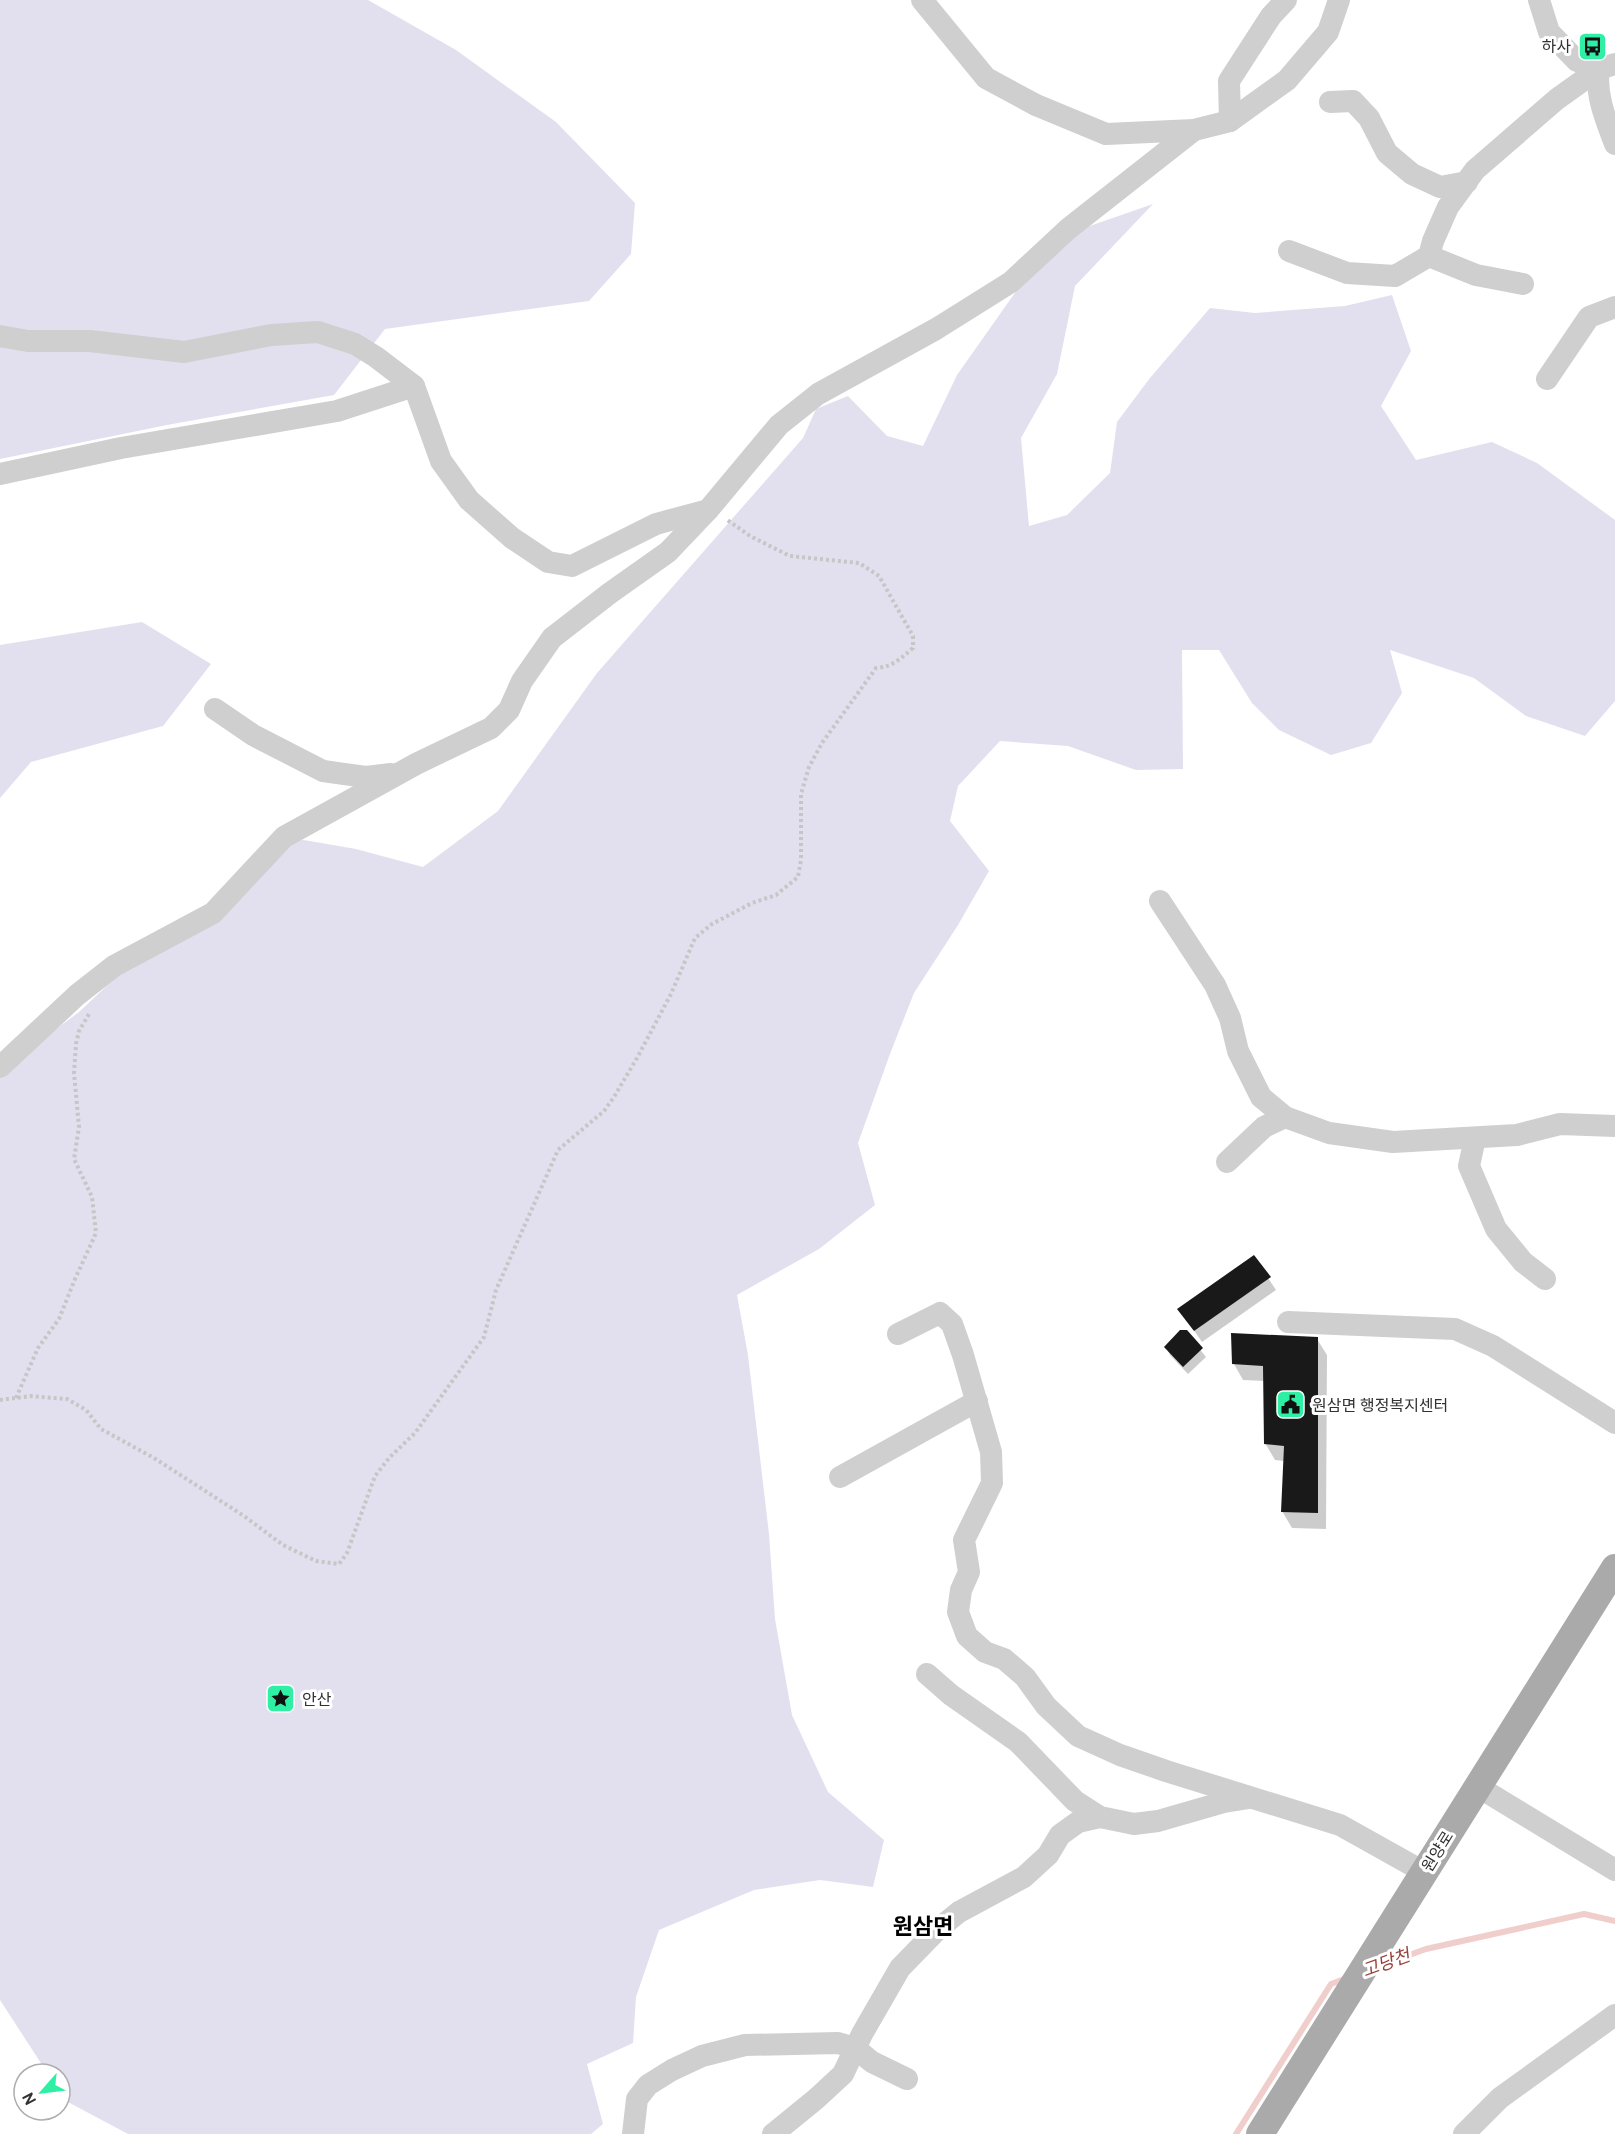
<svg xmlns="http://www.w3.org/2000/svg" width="1615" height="2134" viewBox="0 0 1615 2134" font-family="Overpass,'Noto Sans KR',sans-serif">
  <rect width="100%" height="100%" fill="#fff"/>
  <g fill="#e2e0ef">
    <polygon points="0,0 368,0 456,50 556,122 635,203 631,254 589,301 385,329 334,395 167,425 0,459"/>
    <polygon points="1153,204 1075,286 1057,374 1021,438 1029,526 1067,515 1110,473 1117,422 1150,378 1210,308 1255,313 1345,306 1392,295 1411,351 1381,406 1416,460 1492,442 1537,463 1615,520 1615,701 1585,736 1526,716 1474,678 1390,650 1402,693 1371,743 1331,755 1279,730 1252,703 1219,650 1182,650 1183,769 1136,770 1068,746 1000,741 958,786 950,821 989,871 958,925 914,993 890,1054 858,1143 875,1205 819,1249 737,1295 748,1355 769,1534 775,1619 792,1715 828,1792 884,1840 873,1887 820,1880 754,1890 659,1930 636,1997 633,2043 587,2064 603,2124 591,2134 128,2134 66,2101 60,2093 60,2074 48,2074 0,2000 0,1071 79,1012 131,963 298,839 356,849 423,867 498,811 597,673 803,438 816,409 848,396 887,436 923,446 957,375 1031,270 1084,228"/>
    <polygon points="142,622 211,664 163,726 31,762 0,798 0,645"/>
  </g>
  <g fill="#0003">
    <polygon points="1254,1257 1276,1290 1202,1342 1179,1309"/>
    <polygon points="1186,1332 1206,1357 1188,1374 1170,1355 1166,1347"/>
    <polygon points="1317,1339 1327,1355 1326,1529 1292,1528 1282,1511 1284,1461 1275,1460 1265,1443 1265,1381 1243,1380 1234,1364"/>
  </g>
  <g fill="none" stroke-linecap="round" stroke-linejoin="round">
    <g stroke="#efcecb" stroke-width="6">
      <polyline points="1376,1967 1426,1949 1584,1914 1615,1921"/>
      <polyline points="1236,2134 1331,1984 1347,1978"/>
    </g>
  </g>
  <g fill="#191919">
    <polygon points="1254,1255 1271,1277 1194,1331 1177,1309"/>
    <polygon points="1180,1330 1187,1330 1203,1348 1183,1367 1164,1347"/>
    <polygon points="1231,1333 1318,1337 1318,1513 1281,1512 1284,1446 1264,1444 1263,1366 1232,1364"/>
  </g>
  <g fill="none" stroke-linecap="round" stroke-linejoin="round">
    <g stroke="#c6c6c6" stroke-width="4" stroke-dasharray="3 3" stroke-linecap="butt">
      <polyline points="16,1398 38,1348 59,1319 75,1279 96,1233 92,1197 74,1159 79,1127 74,1073 76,1044 79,1031 89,1014"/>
      <path d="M0 1400 31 1396 67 1399 86 1410 101 1429 154 1458 244 1516 283 1545 316 1561 339 1564 347 1553 375 1476 390 1457 415 1433 484 1337 496 1290 558 1150 604 1111 614 1097 637 1058 671 994 695 938 712 924 752 903 776 895 798 877 801 860V794L809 767 822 743 876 668C893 667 901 658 913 648V636L879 576 859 563 790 556 750 536 726 519"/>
    </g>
    <g stroke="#cfcfcf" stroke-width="22">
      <polyline points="922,0 986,78 1036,105 1106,134 1194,130 1230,121 1287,80 1328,32 1339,0"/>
      <polyline points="1539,0 1549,32 1577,61 1599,69 1615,64"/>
      <path d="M1599 69C1595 95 1606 120 1615 144"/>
      <polyline points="1330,102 1353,101 1369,118 1387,153 1412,174 1440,187 1467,182"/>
      <polyline points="1230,121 1229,81 1271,16 1286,0"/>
      <polyline points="1289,251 1347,273 1395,276 1429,256 1433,241 1448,207 1475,170 1557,99 1599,69"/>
      <polyline points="1429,256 1476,275 1523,284"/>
      <polyline points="0,336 28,341 90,341 184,352 271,335 318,332 355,344 376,357 414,386 441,461 469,500 512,538 548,562 572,566 656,524 708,510 779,425 818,394 936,329 1011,282 1068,229 1194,130"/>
      <polyline points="1547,379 1589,317 1615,307"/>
      <polyline points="0,474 121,448 337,411 414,386"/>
      <polyline points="215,709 253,735 323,771 366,777 391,774"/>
      <polyline points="1160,901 1215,985 1230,1018 1238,1051 1261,1097 1285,1117 1329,1133 1393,1142 1517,1135 1560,1124 1615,1126"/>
      <polyline points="0,1067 77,995 114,966 213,913 284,837 416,764 491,728 509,710 522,681 552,638 610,593 668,552 707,511"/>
      <polyline points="1475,1138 1469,1166 1496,1229 1523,1262 1545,1279"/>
      <polyline points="1227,1162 1264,1127 1285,1117"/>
      <polyline points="1288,1322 1455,1329 1493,1346 1615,1423"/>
      <polyline points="898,1334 940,1313 952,1324 963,1355 991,1452 992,1483 964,1540 969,1572 961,1590 958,1612 967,1636 985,1652 1004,1659 1025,1677 1046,1706 1078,1736 1120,1755 1166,1771 1340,1825 1424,1872"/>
      <polyline points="840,1477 977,1401"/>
      <polyline points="927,1674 951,1695 1018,1742 1075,1801 1100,1817 1134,1824 1158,1821 1224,1802 1249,1798"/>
      <polyline points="1477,1786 1615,1870"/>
      <polyline points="633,2134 637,2099 648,2085 672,2070 702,2056 745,2045 838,2043 855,2048 872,2062 907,2079"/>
      <polyline points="773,2134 816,2099 843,2074 862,2034 900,1968 938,1929 959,1912 1024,1877 1048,1855 1060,1835 1078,1822 1100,1817"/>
      <polyline points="1464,2134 1500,2098 1615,2015"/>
    </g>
    <polyline stroke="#aaa" stroke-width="28" points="1260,2134 1615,1568"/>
  </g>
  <defs>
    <symbol id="bus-square" viewBox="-11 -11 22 22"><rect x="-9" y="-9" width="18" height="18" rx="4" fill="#2eefa4" stroke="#fff"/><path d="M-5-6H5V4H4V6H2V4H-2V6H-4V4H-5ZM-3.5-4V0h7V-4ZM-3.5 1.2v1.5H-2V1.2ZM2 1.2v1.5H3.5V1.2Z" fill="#111"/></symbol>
    <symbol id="civic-square" viewBox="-11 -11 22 22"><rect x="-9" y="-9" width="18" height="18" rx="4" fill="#2eefa4" stroke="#fff"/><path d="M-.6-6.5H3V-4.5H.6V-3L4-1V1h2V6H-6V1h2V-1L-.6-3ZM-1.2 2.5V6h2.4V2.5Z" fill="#111"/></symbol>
    <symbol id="sight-square" viewBox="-11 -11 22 22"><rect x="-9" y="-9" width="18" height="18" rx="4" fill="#2eefa4" stroke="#fff"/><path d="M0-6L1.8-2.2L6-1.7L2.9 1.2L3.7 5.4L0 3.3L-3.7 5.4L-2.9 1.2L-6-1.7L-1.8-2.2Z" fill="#111"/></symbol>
  </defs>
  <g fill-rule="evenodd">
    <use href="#bus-square" x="1576" y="30" width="33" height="33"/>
    <use href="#civic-square" x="1274" y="1388" width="33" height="33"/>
    <use href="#sight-square" x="264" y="1682" width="33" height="33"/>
  </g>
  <g text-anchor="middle" stroke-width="6" stroke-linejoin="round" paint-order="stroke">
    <g font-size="16" fill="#323232" stroke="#fff" text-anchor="start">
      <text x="1571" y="52" text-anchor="end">하사</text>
      <text x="1312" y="1411">원삼면 행정복지센터</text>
      <text x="302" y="1705">안산</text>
    </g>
    <g font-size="16" fill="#323232" stroke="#fff">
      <text transform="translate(1437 1851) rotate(-58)" y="6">원양로</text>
    </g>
    <g font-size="18" font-style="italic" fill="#9a413a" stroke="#fff">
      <text transform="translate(1386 1963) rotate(-20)" y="6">고당천</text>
    </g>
    <g font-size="22" font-weight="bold" fill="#000" stroke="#fff">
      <text x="923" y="1934">원삼면</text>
    </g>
  </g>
  <g transform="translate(42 2092) rotate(242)"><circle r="28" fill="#ffffff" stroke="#adadad" stroke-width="1.5"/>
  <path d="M0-4.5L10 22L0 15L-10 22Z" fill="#2eefa4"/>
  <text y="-9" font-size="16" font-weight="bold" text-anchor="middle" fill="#323232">N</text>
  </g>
</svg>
